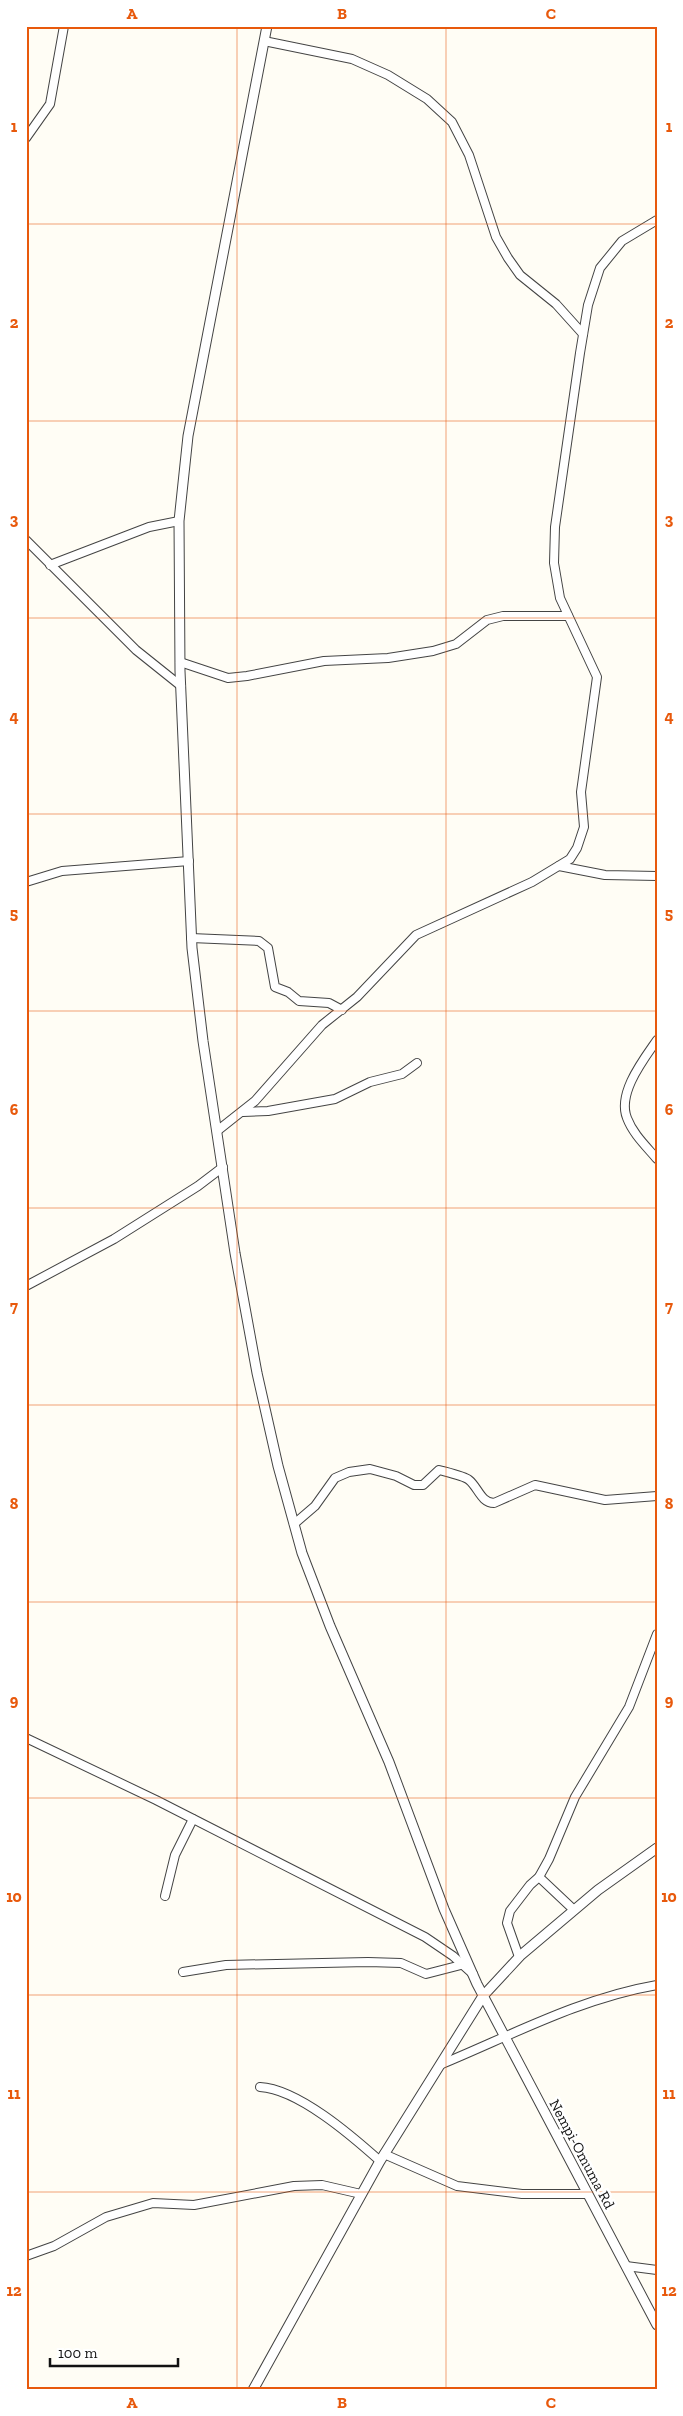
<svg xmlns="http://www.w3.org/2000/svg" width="683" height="2416" viewBox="0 0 683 2416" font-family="'Zilla Slab',serif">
  <rect width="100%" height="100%" fill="#fffdf5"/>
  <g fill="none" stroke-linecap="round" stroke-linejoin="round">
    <defs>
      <g id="minor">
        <polyline points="264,41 352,59 388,75 427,99 452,122 469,155 496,237 508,258 520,275 556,304 583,334"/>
        <polyline points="26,138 50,104 64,26"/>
        <polyline points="26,540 136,650 181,686"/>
        <polyline points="50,565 149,527 179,521"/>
        <polyline points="180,662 228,678 247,676 324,661 388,658 433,651 456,644 487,620 503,616 568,616"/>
        <polyline points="559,866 605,875 657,876"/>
        <polyline points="26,882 62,871 189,861"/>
        <polyline points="191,938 259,941 268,948 275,987 288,992 299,1001 329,1003 342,1010"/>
        <path d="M657 1040C644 1059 617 1093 627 1118 633 1134 646 1146 657 1159"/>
        <polyline points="243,1112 268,1111 335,1099 370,1082 402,1074 417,1063"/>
        <polyline points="217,1131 255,1101 322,1025 357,997 416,935 532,882 570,859 577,848 584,827 581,792 597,677 560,598 554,563 555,527 580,353 588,305 600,268 622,241 657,220"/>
        <polyline points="26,1286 114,1239 198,1186 223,1167"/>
        <path d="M294 1524 315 1506 335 1478 349 1472 370 1469 396 1476 414 1485H423L439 1470C446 1472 464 1476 469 1480 478 1487 481 1503 494 1503L535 1485 605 1500 657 1496"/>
        <polyline points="26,1738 156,1800 425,1937 453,1956 473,1974"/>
        <polyline points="539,1877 574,1910"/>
        <polyline points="165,1896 175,1855 193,1819"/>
        <polyline points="519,1957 507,1923 510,1911 530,1885 539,1877 549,1859 575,1797 629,1707 657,1634"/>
        <polyline points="183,1972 226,1965 368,1962 401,1963 426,1974 461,1965"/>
        <path d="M442 2064C512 2035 581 1998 657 1985"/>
        <path d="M260 2087C298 2089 352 2136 380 2161"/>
        <polyline points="384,2154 457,2186 522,2194 588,2194"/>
        <polyline points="26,2256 54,2246 106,2217 153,2203 194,2205 294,2186 322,2185 361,2194"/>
        <polyline points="626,2266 657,2270"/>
      </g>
      <g id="tertiary">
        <polyline points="267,26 188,436 179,521 180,671 192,948 203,1041 235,1253 257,1373 278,1466 302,1553 330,1626 389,1762 444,1909 477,1984 657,2325"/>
        <polyline points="253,2390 380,2161 483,1996 521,1955 598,1890 657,1848"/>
      </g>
    </defs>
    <use href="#minor" stroke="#444" stroke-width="10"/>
    <use href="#tertiary" stroke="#444" stroke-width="11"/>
    <use href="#minor" stroke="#fff" stroke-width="8"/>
    <use href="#tertiary" stroke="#fff" stroke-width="9"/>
  </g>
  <path fill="none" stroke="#e8590c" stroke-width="1" stroke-opacity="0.55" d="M237 26V2390M446 26V2390M26 224H657M26 421H657M26 618H657M26 814H657M26 1011H657M26 1208H657M26 1405H657M26 1602H657M26 1798H657M26 1995H657M26 2192H657"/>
  <g text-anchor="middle" stroke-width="5" stroke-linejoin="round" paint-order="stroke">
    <g font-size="15" fill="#111" stroke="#fff">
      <text transform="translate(582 2154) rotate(62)" y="5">Nempi-Omuma Rd</text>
    </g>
  </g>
  <rect width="683" height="2416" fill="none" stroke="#ffffff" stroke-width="55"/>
  <path d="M50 2358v8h128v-8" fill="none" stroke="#111111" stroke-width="2.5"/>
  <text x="58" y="2358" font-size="15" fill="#111111" stroke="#ffffff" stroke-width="4" paint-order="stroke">100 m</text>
  <rect x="28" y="28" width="628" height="2360" fill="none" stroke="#e8590c" stroke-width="2"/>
  <g font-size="16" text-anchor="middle" font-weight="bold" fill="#e8590c">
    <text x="132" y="19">A</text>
    <text x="342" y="19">B</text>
    <text x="551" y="19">C</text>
    <text x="14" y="132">1</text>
    <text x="669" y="132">1</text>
    <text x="14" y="328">2</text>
    <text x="669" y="328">2</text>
    <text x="14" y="525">3</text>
    <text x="669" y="525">3</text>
    <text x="14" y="722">4</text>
    <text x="669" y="722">4</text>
    <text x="14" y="919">5</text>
    <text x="669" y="919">5</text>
    <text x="14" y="1115">6</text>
    <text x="669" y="1115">6</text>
    <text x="14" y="1312">7</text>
    <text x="669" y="1312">7</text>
    <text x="14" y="1509">8</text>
    <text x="669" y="1509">8</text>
    <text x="14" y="1706">9</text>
    <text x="669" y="1706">9</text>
    <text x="14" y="1902">10</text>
    <text x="669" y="1902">10</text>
    <text x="14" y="2099">11</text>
    <text x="669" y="2099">11</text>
    <text x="14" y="2296">12</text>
    <text x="669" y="2296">12</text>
    <text x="132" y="2408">A</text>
    <text x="342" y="2408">B</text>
    <text x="551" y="2408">C</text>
  </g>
</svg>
